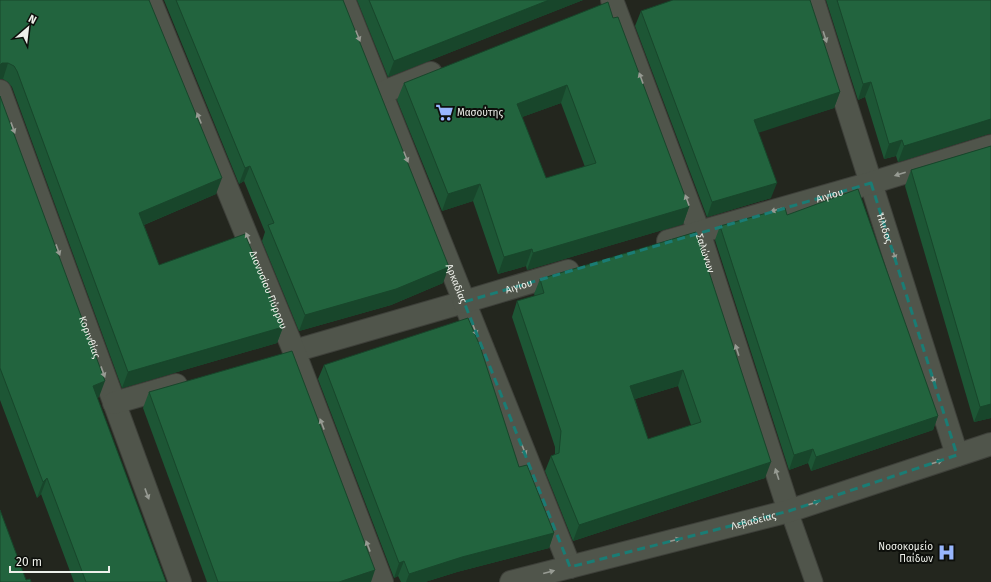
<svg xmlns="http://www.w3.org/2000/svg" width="991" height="582" viewBox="0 0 991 582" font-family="'Fira Sans',sans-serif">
  <rect width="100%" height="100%" fill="#23261e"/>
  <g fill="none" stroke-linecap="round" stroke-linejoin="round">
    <defs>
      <polyline id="service" points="789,511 814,582"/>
      <polyline id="pedestrian" points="294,351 464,302"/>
      <g id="minor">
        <path id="s1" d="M150 0 294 351 382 582"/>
        <path id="s2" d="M344 0 570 567"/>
        <path id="s3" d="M612 0 699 232 789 511"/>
        <path id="s4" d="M813 0 957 455"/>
        <path id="s5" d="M0 91 180 582"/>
        <polyline points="381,93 431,73"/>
        <path id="s6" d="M668 241 871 183 991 146"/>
        <path id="s7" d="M464 302 568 271"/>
        <polyline points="114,403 176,385"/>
        <path id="s8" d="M511 582 789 511 991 444"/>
      </g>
    </defs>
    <use href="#service" stroke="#3e403a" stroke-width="19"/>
    <use href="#pedestrian" stroke="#3e403a" stroke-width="24"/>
    <use href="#minor" stroke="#3e403a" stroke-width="24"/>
    <use href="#service" stroke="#50554b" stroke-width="17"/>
    <use href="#pedestrian" stroke="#50554b" stroke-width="22"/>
    <use href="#minor" stroke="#50554b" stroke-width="22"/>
  </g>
  <g fill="#1d5635" fill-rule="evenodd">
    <polygon points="0,0 216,194 144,225 159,265 283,327 277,343 122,388 12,87 8,82 3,79 0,79"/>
    <polygon points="164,0 343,0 443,283 391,305 299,331 262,241 265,232 244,181 239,184"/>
    <polygon points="357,0 583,0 388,77"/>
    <polygon points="826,0 991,0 991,134 988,134 898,162 896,156 884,159 865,97 858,100"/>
    <polygon points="641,11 840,92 834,108 758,132 771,198 707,217 635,26"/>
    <path d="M613 18 689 207 683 224 527 270 526 266 498 274 473 201 442 211 397 100 404 83ZM561 103 585 167 546 178 522 117Z"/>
    <polygon points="0,96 99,397 97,398 166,582 74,582 41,494 37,498 0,400"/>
    <polygon points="991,146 991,418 974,422 905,186 911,170"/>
    <polygon points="787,215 938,416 933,430 811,471 808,463 789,470 715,240 720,226"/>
    <path d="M696 232 765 478 573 541 545 471 551 456 555 455V447L512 317 517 301 535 296 534 294 540 279ZM678 386 691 425 648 439 635 399Z"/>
    <polygon points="324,365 519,467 554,533 549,548 457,572 425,582 401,582 398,576 394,578 318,379"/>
    <polygon points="149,392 371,582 207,582 143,408"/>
  </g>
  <g fill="#18462b">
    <polygon points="549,0 583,0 388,77 394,61"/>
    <polygon points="2,63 8,63 3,79 0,79 0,65"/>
    <polygon points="871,82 865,97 858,100 863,84"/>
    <polygon points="567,85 561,103 511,121 517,104"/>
    <polygon points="840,92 834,108 749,136 754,120"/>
    <polygon points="991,119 991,134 988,134 898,162 904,146"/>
    <polygon points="902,140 896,156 884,159 889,144"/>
    <polygon points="250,166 244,181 239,184 245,168"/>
    <polygon points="222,178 216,194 134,229 139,213"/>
    <polygon points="777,183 771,198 707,217 712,202"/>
    <polygon points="480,184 473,201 442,211 448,194"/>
    <polygon points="689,207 683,224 527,270 533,253"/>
    <polygon points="532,249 526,266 498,274 504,257"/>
    <polygon points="449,267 443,283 391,305 299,331 305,315"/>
    <polygon points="283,327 277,343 122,388 128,372"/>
    <polygon points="683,370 678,386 625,402 630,386"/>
    <polygon points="105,381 99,397 87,401 93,386"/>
    <polygon points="991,404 991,418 974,422 980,407"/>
    <polygon points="938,416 933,430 811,471 816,457"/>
    <polygon points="813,449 808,463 789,470 794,455"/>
    <polygon points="771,462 765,478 573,541 579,525"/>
    <polygon points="47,478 41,494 37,498 43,482"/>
    <polygon points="554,533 549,548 457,572 425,582 406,582 409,574 462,557"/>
    <polygon points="404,561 398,576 394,578 399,563"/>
    <polygon points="375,570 371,582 339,582"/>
  </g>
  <g fill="#22643e" stroke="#18462b" fill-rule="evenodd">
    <polygon points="0,0 149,0 222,178 139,213 159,265 245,234 283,327 128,372 17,71 14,66 8,63 2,63 0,65"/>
    <polygon points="176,0 343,0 449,267 396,289 305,315 268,225 274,223 250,166 245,168"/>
    <polygon points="369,0 549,0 394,61"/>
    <polygon points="673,0 810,0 840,92 754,120 777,183 712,202 641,11"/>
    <polygon points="837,0 991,0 991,119 904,146 902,140 889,144 871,82 863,84"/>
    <path d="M608 2 613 18 618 17 689 207 533 253 532 249 504 257 480 184 448 194 404 83ZM567 85 596 163 546 178 517 104Z"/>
    <polygon points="0,96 105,381 93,386 166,582 86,582 47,478 43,482 0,368"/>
    <polygon points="991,146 991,404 980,407 911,170"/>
    <polygon points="858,189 938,416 816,457 813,449 794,455 720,226 785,208 787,215"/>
    <path d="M696 232 771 462 579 525 551 456 559 453 561 431 517 301 544 293 540 279ZM683 370 701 422 648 439 630 386Z"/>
    <polygon points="468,318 480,346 519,467 527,465 554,533 462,557 409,574 404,561 399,563 324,365"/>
    <polygon points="292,351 375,570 339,582 218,582 149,392"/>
    <polygon points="0,510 26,580 30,579 31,582 0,582"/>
  </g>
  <defs><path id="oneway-solid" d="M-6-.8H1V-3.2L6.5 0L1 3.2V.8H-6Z"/></defs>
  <g fill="#979b93">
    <use href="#oneway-solid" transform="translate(358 36) rotate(68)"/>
    <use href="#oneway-solid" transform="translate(825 37) rotate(72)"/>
    <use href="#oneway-solid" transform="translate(641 78) rotate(-110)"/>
    <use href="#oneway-solid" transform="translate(199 118) rotate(-112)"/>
    <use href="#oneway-solid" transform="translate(13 128) rotate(70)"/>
    <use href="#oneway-solid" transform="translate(406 157) rotate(68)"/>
    <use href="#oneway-solid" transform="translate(900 174) rotate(163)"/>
    <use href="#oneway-solid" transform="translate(687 200) rotate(-110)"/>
    <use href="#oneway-solid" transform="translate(776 210) rotate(164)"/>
    <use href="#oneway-solid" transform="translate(248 238) rotate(-112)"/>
    <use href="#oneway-solid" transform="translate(58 250) rotate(70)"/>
    <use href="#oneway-solid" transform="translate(894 254) rotate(72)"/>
    <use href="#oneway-solid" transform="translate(475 330) rotate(68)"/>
    <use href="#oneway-solid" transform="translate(737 350) rotate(-108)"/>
    <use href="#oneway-solid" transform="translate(103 372) rotate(70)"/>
    <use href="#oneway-solid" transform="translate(933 378) rotate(72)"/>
    <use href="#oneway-solid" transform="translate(322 424) rotate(-111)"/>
    <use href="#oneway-solid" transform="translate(524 450) rotate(68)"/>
    <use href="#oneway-solid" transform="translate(937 462) rotate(-18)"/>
    <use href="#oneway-solid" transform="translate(777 474) rotate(-108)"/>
    <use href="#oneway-solid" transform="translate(147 494) rotate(70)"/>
    <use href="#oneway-solid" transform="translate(814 503) rotate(-18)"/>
    <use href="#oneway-solid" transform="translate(675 540) rotate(-14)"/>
    <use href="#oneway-solid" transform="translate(368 546) rotate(-111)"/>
    <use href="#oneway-solid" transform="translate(549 572) rotate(-15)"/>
  </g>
  <path fill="none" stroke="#1a7c74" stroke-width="3" stroke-dasharray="8 5" stroke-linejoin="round" d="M871 183 957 455 789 511 570 567 464 302Z"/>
  <defs>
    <symbol id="supermarket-bare" viewBox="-9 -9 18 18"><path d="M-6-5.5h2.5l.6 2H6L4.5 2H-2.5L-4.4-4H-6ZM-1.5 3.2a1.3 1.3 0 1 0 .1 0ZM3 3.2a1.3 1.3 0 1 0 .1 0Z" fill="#98b6fd" stroke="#0d0f0b" stroke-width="2.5" paint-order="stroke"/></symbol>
    <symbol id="hospital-bare" viewBox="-9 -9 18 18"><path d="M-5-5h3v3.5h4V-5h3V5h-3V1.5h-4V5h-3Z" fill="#98b6fd" stroke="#0d0f0b" stroke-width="2.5" paint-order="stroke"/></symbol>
  </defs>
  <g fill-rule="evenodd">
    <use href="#supermarket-bare" x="432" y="100" width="25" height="25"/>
    <use href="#hospital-bare" x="934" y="540" width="25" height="25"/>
  </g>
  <g text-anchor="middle" stroke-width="4" stroke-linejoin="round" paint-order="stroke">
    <g font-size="10" fill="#eef0ea" stroke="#0d0f0b" text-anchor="start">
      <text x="457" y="116">Μασούτης</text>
      <text x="933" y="550" text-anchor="end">Νοσοκομείο<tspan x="933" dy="12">Παίδων</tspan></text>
    </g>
    <g font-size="10" fill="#eef0ea" stroke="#0d0f0b">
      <text dy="4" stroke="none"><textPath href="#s6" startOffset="168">Αιγίου</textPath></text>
      <text dy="4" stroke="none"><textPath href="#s4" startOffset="239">Ήλιδος</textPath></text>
      <text dy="4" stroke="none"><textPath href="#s3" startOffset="270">Σαλώνων</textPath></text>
      <text dy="4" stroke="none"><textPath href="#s2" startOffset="305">Αρκαδίας</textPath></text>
      <text dy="4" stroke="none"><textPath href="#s7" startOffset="57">Αιγίου</textPath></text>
      <text dy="4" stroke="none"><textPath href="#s1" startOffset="313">Διονυσίου Πύρρου</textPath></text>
      <text dy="4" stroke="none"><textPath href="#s5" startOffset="262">Κορινθίας</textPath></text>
      <text dy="4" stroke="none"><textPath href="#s8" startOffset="250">Λεβαδείας</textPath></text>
    </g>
  </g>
  <g transform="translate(28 28) rotate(28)" stroke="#0d0f0b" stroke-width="3" paint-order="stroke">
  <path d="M0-3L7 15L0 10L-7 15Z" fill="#eef0ea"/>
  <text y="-6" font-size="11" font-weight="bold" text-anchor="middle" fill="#eef0ea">N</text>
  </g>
  <path d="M10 566v6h99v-6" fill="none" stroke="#eef0ea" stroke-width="2"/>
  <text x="16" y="566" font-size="12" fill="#eef0ea" stroke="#0d0f0b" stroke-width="3" paint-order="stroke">20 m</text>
</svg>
